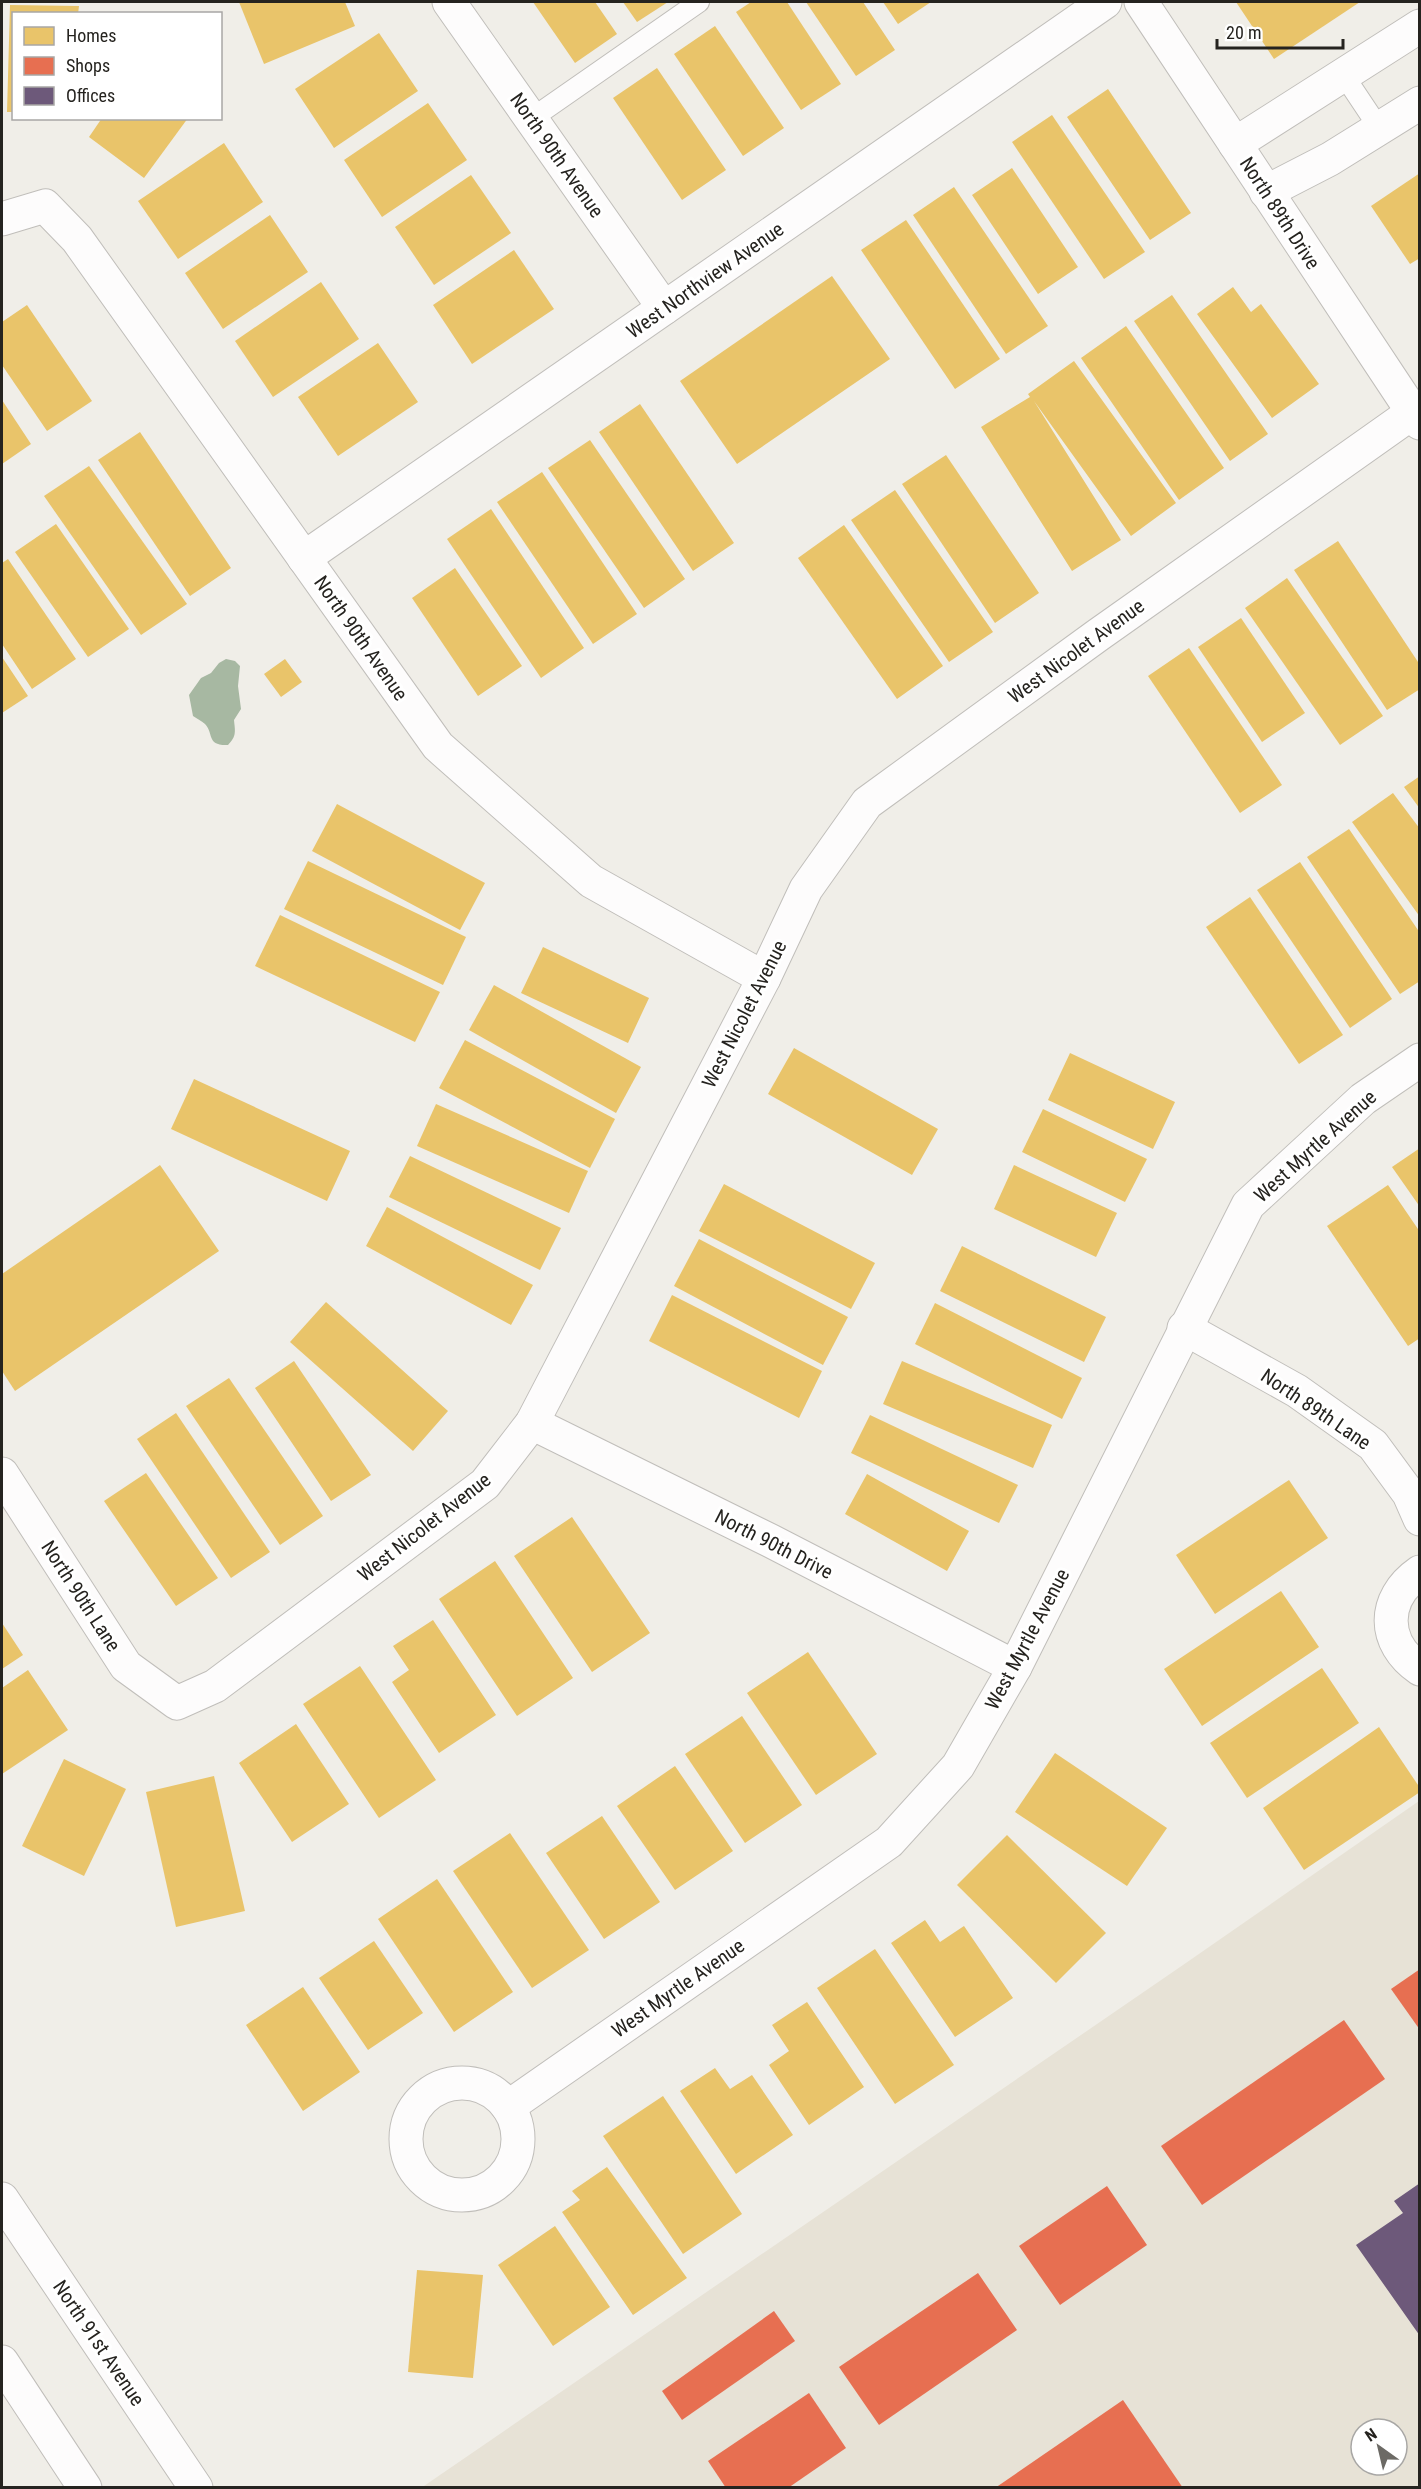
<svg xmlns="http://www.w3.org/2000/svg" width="1421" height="2489" viewBox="0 0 1421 2489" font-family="'Roboto Condensed',sans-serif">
  <rect width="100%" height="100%" fill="#f0eee8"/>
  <path fill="#e7e2d6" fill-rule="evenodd" d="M1419 1801V2487L421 2488 1183 1965ZM1361 2429H1397V2465H1361Z"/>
  <path fill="#a7b8a2" d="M226 659 235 661 240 666 238 686 241 709 234 720C235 731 237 736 228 745 206 746 214 733 205 724 202 721 197 719 193 716L189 695 201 678 211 673 219 663Z"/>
  <g fill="#e9c46a">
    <polygon points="239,2 345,2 355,26 264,64"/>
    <polygon points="533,2 595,2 617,34 575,63"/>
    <polygon points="623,2 668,2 637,22"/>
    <polygon points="751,2 787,2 841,84 801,110 736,12"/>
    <polygon points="806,2 863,2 895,50 856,76"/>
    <polygon points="883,2 931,2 898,24"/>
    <polygon points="1236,2 1360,2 1274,59"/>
    <polygon points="10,5 79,6 78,14 14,14 14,112 7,112"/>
    <polygon points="715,26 784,128 743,156 674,54"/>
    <polygon points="379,33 418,91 334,148 295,89"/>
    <polygon points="657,68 726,170 682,200 613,98"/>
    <polygon points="1108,89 1191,213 1150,240 1067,117"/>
    <polygon points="428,103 467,160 382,217 344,160"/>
    <polygon points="1052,115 1145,252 1104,279 1012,142"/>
    <polygon points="102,118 188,118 144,178 89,137"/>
    <polygon points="224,143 263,202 178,259 138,201"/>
    <polygon points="1012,168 1078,267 1038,294 972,195"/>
    <polygon points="1420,173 1420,258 1410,264 1371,206"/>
    <polygon points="471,175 511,233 434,285 395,227"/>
    <polygon points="954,187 1048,326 1006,354 913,215"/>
    <polygon points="270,215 308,272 223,329 185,273"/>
    <polygon points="906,220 1000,359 955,389 861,250"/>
    <polygon points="514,250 554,309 472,364 433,305"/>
    <polygon points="832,276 890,359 737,464 680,381"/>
    <polygon points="321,282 359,339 273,397 235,341"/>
    <polygon points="1233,287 1251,312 1261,304 1319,384 1272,418 1197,314"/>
    <polygon points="1172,295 1268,434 1230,461 1134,321"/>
    <polygon points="27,305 92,401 47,431 2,365 2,322"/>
    <polygon points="1126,326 1224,468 1179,500 1081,358"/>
    <polygon points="378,343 418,402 338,456 298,397"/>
    <polygon points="1074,361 1176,503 1131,536 1034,401 1121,540 1072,571 981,427 1030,397 1028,394"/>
    <polygon points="2,400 31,444 2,464"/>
    <polygon points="640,404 734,543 693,571 599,432"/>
    <polygon points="140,432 231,568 190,596 98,460"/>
    <polygon points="590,440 685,579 644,608 548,468"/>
    <polygon points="946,455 1039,593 995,623 902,484"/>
    <polygon points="89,466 187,604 141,635 44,496"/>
    <polygon points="542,472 637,614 593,644 497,502"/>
    <polygon points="895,490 993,632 949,662 851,520"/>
    <polygon points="491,509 584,648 541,678 447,539"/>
    <polygon points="56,524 129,629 88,657 15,552"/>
    <polygon points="844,525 943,666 897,699 798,558"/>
    <polygon points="1338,541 1420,665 1420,689 1387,710 1294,570"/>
    <polygon points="8,559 76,659 32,689 2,644 2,563"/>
    <polygon points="455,568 522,666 478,696 412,598"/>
    <polygon points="1287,578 1383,716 1340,745 1245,608"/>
    <polygon points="1241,618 1305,713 1262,742 1198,647"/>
    <polygon points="1189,648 1282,785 1240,813 1148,676"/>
    <polygon points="2,657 28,696 2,713"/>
    <polygon points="285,659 302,682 281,697 264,674"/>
    <polygon points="1420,776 1420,809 1404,787"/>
    <polygon points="1393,793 1420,829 1420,917 1352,822"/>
    <polygon points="337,804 485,883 460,930 312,851"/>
    <polygon points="1349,829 1420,933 1420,981 1400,994 1307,857"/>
    <polygon points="308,861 466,937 443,985 284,909"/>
    <polygon points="1300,862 1392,999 1350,1028 1257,890"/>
    <polygon points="1250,897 1343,1035 1299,1064 1206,927"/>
    <polygon points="280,915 440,992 415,1042 255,966"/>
    <polygon points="543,947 649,998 628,1043 521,993"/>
    <polygon points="494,985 641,1067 616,1113 469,1030"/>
    <polygon points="465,1040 615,1119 590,1168 439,1088"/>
    <polygon points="794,1048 938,1129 912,1175 768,1094"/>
    <polygon points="1070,1053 1175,1102 1153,1149 1048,1100"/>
    <polygon points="194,1079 350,1151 327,1201 171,1129"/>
    <polygon points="436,1104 588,1171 569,1213 417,1146"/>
    <polygon points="1043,1109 1147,1159 1125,1202 1022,1152"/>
    <polygon points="1420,1148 1420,1207 1392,1167"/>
    <polygon points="410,1156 561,1228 540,1270 389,1197"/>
    <polygon points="160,1165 219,1251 15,1391 2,1371 2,1274"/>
    <polygon points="1014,1165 1117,1213 1096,1257 994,1209"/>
    <polygon points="724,1184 875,1263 851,1309 699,1231"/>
    <polygon points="1388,1185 1420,1232 1420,1338 1408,1346 1327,1226"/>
    <polygon points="387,1207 533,1285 511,1325 366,1246"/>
    <polygon points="699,1239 848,1317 823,1365 674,1286"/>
    <polygon points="962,1246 1106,1317 1084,1362 940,1291"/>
    <polygon points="672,1295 822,1371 799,1418 649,1341"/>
    <polygon points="326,1302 448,1411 413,1451 290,1342"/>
    <polygon points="935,1303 1082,1378 1062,1419 915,1344"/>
    <polygon points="294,1361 371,1475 331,1501 255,1388"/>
    <polygon points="902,1361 1052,1425 1033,1468 883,1404"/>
    <polygon points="229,1378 323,1516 280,1545 186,1406"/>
    <polygon points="176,1413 270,1552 231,1578 137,1439"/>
    <polygon points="870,1415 1018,1485 999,1523 851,1453"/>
    <polygon points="146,1473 218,1578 176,1606 104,1501"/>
    <polygon points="867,1474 969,1531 947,1571 845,1514"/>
    <polygon points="1289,1480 1328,1538 1215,1614 1176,1555"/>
    <polygon points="572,1517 650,1633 592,1672 514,1556"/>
    <polygon points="495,1561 573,1678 517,1716 439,1599"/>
    <polygon points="1281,1591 1319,1647 1202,1726 1164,1669"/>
    <polygon points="433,1620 496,1715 439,1753 392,1682 409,1670 393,1646"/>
    <polygon points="2,1623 23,1655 2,1669"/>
    <polygon points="808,1652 877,1754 816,1795 747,1693"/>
    <polygon points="360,1666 436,1780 379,1818 303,1704"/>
    <polygon points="1322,1668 1359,1723 1247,1798 1210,1743"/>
    <polygon points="28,1670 68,1730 2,1774 2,1688"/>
    <polygon points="742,1716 802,1805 745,1843 685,1754"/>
    <polygon points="296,1724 349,1804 292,1842 239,1763"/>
    <polygon points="1379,1727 1420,1788 1420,1792 1304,1870 1263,1808"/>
    <polygon points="1055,1753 1167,1828 1127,1886 1015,1812"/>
    <polygon points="64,1759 126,1789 84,1876 22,1846"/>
    <polygon points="675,1766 733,1851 675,1890 617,1806"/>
    <polygon points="214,1776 245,1911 176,1927 146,1792"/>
    <polygon points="602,1816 660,1902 604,1939 546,1853"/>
    <polygon points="510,1833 589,1950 532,1988 453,1871"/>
    <polygon points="1007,1835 1106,1933 1056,1983 957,1885"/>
    <polygon points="437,1879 513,1992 454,2032 378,1919"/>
    <polygon points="925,1920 940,1942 964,1926 1013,1998 955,2037 891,1943"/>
    <polygon points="374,1941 423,2013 368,2050 319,1978"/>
    <polygon points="875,1949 954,2065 895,2104 817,1988"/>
    <polygon points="303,1987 360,2072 303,2111 246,2025"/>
    <polygon points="807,2002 864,2087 809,2125 769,2065 789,2051 772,2025"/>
    <polygon points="715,2068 730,2089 752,2075 793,2135 736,2174 680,2091"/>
    <polygon points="663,2096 742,2214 683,2254 603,2136"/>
    <polygon points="607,2167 687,2278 633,2315 562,2212 580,2200 572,2191"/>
    <polygon points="555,2226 610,2307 553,2346 498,2265"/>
    <polygon points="417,2270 483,2275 473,2378 408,2372"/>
  </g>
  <g fill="#e76f51">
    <polygon points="1420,1969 1420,2030 1391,1989"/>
    <polygon points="1344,2020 1385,2079 1202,2205 1161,2146"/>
    <polygon points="1107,2186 1147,2245 1060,2305 1019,2246"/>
    <polygon points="978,2273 1017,2330 879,2425 839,2367"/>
    <polygon points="774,2311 795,2341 682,2420 662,2391"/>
    <polygon points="809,2393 846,2448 788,2488 726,2488 708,2461"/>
    <polygon points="1123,2400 1183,2488 995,2488"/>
  </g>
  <polygon fill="#6d597a" points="1420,2183 1420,2336 1356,2245 1403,2213 1394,2201"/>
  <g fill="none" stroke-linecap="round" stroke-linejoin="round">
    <defs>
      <g id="lane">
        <polyline points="1343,74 1379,128"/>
        <polyline points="531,119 699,2"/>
      </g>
      <g id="street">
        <polyline points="449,2 664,308"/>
        <polyline points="1141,2 1420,423"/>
        <polyline points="1235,144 1420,26"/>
        <polyline points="1266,192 1330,159 1420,103"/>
        <polyline points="2,219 45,206 77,239 438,746 591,881 764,978"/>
        <polyline points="304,558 1105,2"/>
        <polyline points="1184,1328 1297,1391 1373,1445 1409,1494 1420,1519"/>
        <polyline points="532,1423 771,1541 1015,1667"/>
        <polyline points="2,1474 126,1666 177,1703 215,1686 485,1484 532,1423 764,978 806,889 867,803 1098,635 1412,413"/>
        <path d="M1420 1572C1381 1599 1382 1643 1420 1669"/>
        <circle cx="462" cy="2139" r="56"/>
        <polyline points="508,2107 889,1842 958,1766 1015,1667 1248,1205 1363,1099 1420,1060"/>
      </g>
      <g id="secondary">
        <polyline points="2,2199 196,2488"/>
        <polyline points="2,2362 85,2488"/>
      </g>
    </defs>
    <use href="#lane" stroke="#c0beba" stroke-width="22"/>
    <use href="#street" stroke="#c0beba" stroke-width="35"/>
    <use href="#secondary" stroke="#c0beba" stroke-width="35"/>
    <use href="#lane" stroke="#fdfcfc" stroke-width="20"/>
    <use href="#street" stroke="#fdfcfc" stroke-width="33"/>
    <use href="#secondary" stroke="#fdfcfc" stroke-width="33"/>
  </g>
  <g text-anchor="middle" stroke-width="6" stroke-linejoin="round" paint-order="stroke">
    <g font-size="20" fill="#25231f" stroke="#fff">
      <text transform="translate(557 155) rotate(55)" y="7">North 90th Avenue</text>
      <text transform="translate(1280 213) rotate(57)" y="7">North 89th Drive</text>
      <text transform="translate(705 280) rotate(-35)" y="7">West Northview Avenue</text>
      <text transform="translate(361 638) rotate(55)" y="7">North 90th Avenue</text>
      <text transform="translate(1076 651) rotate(-36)" y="7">West Nicolet Avenue</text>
      <text transform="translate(744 1014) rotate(-63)" y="7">West Nicolet Avenue</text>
      <text transform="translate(1315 1146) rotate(-42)" y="7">West Myrtle Avenue</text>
      <text transform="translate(1316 1409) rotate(34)" y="7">North 89th Lane</text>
      <text transform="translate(424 1527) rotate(-38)" y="7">West Nicolet Avenue</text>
      <text transform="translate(774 1544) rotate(27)" y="7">North 90th Drive</text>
      <text transform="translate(81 1596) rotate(57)" y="7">North 90th Lane</text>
      <text transform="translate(1027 1639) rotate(-62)" y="7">West Myrtle Avenue</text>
      <text transform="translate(678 1988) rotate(-35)" y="7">West Myrtle Avenue</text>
      <text transform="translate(99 2343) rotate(56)" y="7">North 91st Avenue</text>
    </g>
  </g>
  <rect width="1421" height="2489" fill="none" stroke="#25231f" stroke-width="6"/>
  <rect x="12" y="12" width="210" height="108" fill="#ffffff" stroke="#a8a7a5" stroke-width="1.5"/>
  <rect x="24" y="27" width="30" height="18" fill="#e9c46a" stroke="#a8a7a5" stroke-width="1.5"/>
  <text x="66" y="42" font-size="18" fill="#25231f">Homes</text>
  <rect x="24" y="57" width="30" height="18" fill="#e76f51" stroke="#a8a7a5" stroke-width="1.5"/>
  <text x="66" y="72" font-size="18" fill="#25231f">Shops</text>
  <rect x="24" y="87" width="30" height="18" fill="#6d597a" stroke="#a8a7a5" stroke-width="1.5"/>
  <text x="66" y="102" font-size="18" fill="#25231f">Offices</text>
  <g transform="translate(1379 2447) rotate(326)"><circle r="28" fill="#ffffff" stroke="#a8a7a5" stroke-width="1.5"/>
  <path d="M0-4.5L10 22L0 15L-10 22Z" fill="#6c6a65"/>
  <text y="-9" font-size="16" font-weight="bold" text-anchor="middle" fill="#25231f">N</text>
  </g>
  <path d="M1217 39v9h126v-9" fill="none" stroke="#25231f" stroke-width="3"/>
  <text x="1226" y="39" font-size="18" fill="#25231f" stroke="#ffffff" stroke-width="4.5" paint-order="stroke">20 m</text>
</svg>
